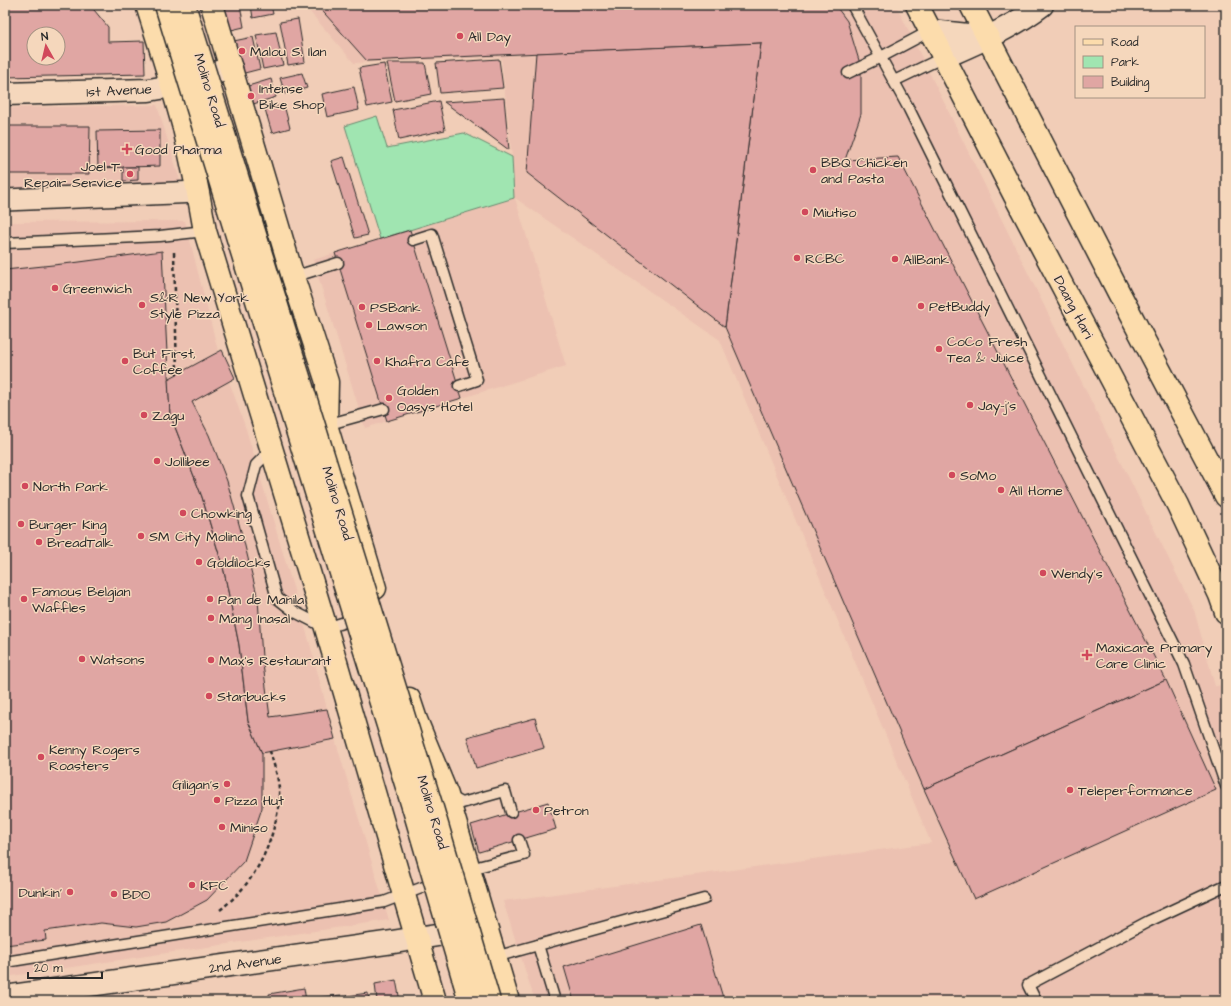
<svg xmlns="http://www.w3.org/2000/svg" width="1231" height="1006" viewBox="0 0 1231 1006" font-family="'Architects Daughter',sans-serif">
  <rect width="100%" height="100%" fill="#f1cdb7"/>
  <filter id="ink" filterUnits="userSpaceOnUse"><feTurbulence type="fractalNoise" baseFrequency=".025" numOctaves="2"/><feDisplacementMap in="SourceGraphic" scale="8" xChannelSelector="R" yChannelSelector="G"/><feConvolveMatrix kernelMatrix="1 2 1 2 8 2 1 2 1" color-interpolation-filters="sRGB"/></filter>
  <g filter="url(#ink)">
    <g fill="#ecc1b1">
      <polygon points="304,5 896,5 1194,610 1215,686 1226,685 1226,1001 535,1001 503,901 931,843 720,340 515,198 566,366 365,428 313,260 514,198 512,157 501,57 354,63"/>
      <polygon points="157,105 181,184 5,191 5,108"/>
      <polygon points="185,221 217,347 246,429 310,644 335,739 389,920 5,977 5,222"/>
    </g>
    <polygon fill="#a0e5b1" stroke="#66886e" points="377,116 387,148 464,133 512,157 514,198 380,239 345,126"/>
    <g fill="#e0a6a3" stroke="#2b2b2b" fill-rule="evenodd">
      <path d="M5 5H90L108 27V42L144 41 145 74 5 77ZM34 34H58V58H34Z"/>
      <polygon points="222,5 240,5 244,27 227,31"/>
      <polygon points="251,5 271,5 273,14 253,18"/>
      <polygon points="317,5 835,5 847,21 861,67 861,114 845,160 898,157 1166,680 924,789 725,327 761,43 367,61"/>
      <polygon points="298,19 305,62 288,65 280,22"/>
      <polygon points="276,32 283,65 263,69 256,35"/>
      <polygon points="253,37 260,69 237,75 229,42"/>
      <polygon points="761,43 725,327 527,173 536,53"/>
      <polygon points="499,59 503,88 440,93 436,63"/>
      <polygon points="387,63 425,63 431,94 395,101"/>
      <polygon points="384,64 392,102 367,107 359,68"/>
      <polygon points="302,73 307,88 285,94 280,78"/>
      <polygon points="271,79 276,97 250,105 245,87"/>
      <polygon points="354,87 359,110 327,117 322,94"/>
      <polygon points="504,98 509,150 444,102"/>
      <polygon points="439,101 445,130 399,140 393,110"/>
      <polygon points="284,105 290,128 272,133 265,109"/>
      <polygon points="5,126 90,126 89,174 5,174"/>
      <polygon points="160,130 160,166 98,168 97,131"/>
      <polygon points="344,157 368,235 355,238 331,161"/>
      <polygon points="123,167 138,167 138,180 123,181"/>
      <polygon points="410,230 462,398 387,421 335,253"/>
      <polygon points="162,251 170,414 202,497 224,571 239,645 248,721 262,753 262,808 244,861 207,900 166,922 136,927 101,923 45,931 46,940 5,945 5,270 72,263"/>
      <polygon points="222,350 235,378 192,402 209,435 227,481 244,542 258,599 262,657 270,717 327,709 335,739 262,753 248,721 239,645 224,571 202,497 170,414 168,379"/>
      <polygon points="1166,680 1216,790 974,899 924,789"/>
      <polygon points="535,718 544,748 476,768 467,737"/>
      <polygon points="548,802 556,829 479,852 471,825"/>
      <polygon points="701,925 724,1001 574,1001 564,967"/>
      <polygon points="396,980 400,1001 377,1001 375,984"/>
      <polygon points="304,988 306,1001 270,1001 269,994"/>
      <polygon points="368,993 369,1001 347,1001 347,996"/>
      <polygon points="341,995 342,1001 316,1001 315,998"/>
    </g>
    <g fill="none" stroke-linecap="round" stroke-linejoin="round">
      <defs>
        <g id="service">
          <polyline points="852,5 909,109 1184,664 1226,786"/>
          <polyline points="848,73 881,57 930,31"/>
          <polyline points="894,81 944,57"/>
          <polyline points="413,240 432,234 477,380 459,386"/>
          <polyline points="5,243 160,236 205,231"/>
          <polyline points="293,277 338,263"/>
          <polyline points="326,425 384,409"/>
          <polyline points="272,449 256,465 248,496 277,598 295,612 326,628 358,618"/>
          <polyline points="449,796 462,803 505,791 511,812"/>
          <polyline points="466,870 524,855 519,840"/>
          <polyline points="538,945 555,1001"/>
          <polyline points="495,957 704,899"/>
          <polyline points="5,962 384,902 437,882"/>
          <polyline points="1036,1001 1028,985 1149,921 1226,885"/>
        </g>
        <polyline id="minor" points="5,200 198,192"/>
        <g id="tertiary">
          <polyline points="930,31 987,37"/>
          <path d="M944 57C978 42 1012 28 1042 5"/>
          <polyline points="5,94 149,90 172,86 231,68"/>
          <polyline points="5,997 393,942 469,930"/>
        </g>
        <g id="primary">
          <path d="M147 5C160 46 173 87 184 128 192 162 199 196 205 231L326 628 435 1001"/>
          <polyline points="212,5 293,277 327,382 326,425 375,588"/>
          <polyline points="917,5 1015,196 1178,505 1220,595 1226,612"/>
          <polyline points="971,5 1119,293 1226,496"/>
          <polyline points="409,699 416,720 447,795 508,1001"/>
        </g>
      </defs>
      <use href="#service" stroke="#2b2b2b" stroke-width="13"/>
      <use href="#minor" stroke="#2b2b2b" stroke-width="24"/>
      <use href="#tertiary" stroke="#2b2b2b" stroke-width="25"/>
      <use href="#primary" stroke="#2b2b2b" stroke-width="25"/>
      <g stroke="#2b2b2b" stroke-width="2.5" stroke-dasharray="4 3" stroke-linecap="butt">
        <polyline points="174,252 177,374"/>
        <path d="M220 910C248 888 265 861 274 827 277 817 279 806 279 796 280 781 274 766 270 751"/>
      </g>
      <use href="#service" stroke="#f5d7bc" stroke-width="10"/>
      <use href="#minor" stroke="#f5d7bc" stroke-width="21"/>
      <use href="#tertiary" stroke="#f5d7bc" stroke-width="22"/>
      <use href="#primary" stroke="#fcdcac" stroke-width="22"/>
      <defs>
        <g id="primary-bridge">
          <polyline points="166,5 415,813 470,1001"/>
          <polyline points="184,5 432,808 489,1001"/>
        </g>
      </defs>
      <use href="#primary-bridge" stroke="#2b2b2b" stroke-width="25" stroke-linecap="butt"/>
      <use href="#primary-bridge" stroke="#fcdcac" stroke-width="22"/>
    </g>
  </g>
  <g fill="#d1495b" stroke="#f5d7bc" stroke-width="1.5">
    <circle cx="460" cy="36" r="4"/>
    <circle cx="242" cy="51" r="4"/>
    <circle cx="251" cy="96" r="4"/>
    <path d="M125 143h4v4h4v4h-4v4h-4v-4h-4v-4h4z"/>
    <circle cx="813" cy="170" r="4"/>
    <circle cx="130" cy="174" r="4"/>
    <circle cx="805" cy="212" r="4"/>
    <circle cx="797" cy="258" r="4"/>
    <circle cx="895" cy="259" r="4"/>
    <circle cx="55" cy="288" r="4"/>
    <circle cx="142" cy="305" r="4"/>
    <circle cx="921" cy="306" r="4"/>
    <circle cx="362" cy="307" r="4"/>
    <circle cx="369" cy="325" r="4"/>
    <circle cx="939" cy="349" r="4"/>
    <circle cx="125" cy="361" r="4"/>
    <circle cx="377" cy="361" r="4"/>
    <circle cx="389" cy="398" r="4"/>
    <circle cx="970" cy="405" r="4"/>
    <circle cx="144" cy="415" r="4"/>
    <circle cx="157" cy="461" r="4"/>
    <circle cx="952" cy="475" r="4"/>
    <circle cx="25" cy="486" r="4"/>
    <circle cx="1001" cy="490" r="4"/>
    <circle cx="183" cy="513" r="4"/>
    <circle cx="21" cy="524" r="4"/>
    <circle cx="141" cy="536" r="4"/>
    <circle cx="39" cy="542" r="4"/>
    <circle cx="199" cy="562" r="4"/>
    <circle cx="1043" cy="573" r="4"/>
    <circle cx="24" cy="599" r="4"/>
    <circle cx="210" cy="599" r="4"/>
    <circle cx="211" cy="618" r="4"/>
    <path d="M1085 649h4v4h4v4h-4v4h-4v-4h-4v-4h4z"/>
    <circle cx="82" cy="659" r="4"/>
    <circle cx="211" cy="660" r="4"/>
    <circle cx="209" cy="696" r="4"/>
    <circle cx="41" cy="757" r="4"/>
    <circle cx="227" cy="784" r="4"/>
    <circle cx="1070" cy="790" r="4"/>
    <circle cx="217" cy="800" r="4"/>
    <circle cx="536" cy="810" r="4"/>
    <circle cx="222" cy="827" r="4"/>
    <circle cx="192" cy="885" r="4"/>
    <circle cx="70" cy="892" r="4"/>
    <circle cx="114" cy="894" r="4"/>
  </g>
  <g text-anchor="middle" stroke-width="3" stroke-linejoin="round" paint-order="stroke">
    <g font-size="14" fill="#2b2b2b" stroke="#f5d7bc" text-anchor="start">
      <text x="468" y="41">All Day</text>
      <text x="250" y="56">Malou S. Ilan</text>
      <text x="259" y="93">Intense<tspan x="259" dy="16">Bike Shop</tspan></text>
      <text x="135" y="154">Good Pharma</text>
      <text x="821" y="167">BBQ Chicken<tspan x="821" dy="16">and Pasta</tspan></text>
      <text x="122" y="171" text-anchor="end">Joel T.<tspan x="122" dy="16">Repair Service</tspan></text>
      <text x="813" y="217">Miutiso</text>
      <text x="805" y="263">RCBC</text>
      <text x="903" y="264">AllBank</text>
      <text x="63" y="293">Greenwich</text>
      <text x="150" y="302">S&amp;R New York<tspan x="150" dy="16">Style Pizza</tspan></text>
      <text x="929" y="311">PetBuddy</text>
      <text x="370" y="312">PSBank</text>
      <text x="377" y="330">Lawson</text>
      <text x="947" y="346">CoCo Fresh<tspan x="947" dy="16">Tea &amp; Juice</tspan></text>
      <text x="133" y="358">But First,<tspan x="133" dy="16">Coffee</tspan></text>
      <text x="385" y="366">Khafra Cafe</text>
      <text x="397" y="395">Golden<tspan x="397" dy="16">Oasys Hotel</tspan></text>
      <text x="978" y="410">Jay-j's</text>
      <text x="152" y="420">Zagu</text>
      <text x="165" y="466">Jollibee</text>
      <text x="960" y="480">SoMo</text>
      <text x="33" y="491">North Park</text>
      <text x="1009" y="495">All Home</text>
      <text x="191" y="518">Chowking</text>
      <text x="29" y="529">Burger King</text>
      <text x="149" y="541">SM City Molino</text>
      <text x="47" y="547">BreadTalk</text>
      <text x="207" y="567">Goldilocks</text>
      <text x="1051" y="578">Wendy's</text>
      <text x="32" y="596">Famous Belgian<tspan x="32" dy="16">Waffles</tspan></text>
      <text x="218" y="604">Pan de Manila</text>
      <text x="219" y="623">Mang Inasal</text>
      <text x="1096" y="652">Maxicare Primary<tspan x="1096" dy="16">Care Clinic</tspan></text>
      <text x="90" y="664">Watsons</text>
      <text x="219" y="665">Max's Restaurant</text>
      <text x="217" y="701">Starbucks</text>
      <text x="49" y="754">Kenny Rogers<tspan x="49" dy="16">Roasters</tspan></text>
      <text x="219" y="789" text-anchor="end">Giligan's</text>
      <text x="1078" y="795">Teleperformance</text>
      <text x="225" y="805">Pizza Hut</text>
      <text x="544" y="815">Petron</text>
      <text x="230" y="832">Miniso</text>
      <text x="200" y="890">KFC</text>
      <text x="62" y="897" text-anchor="end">Dunkin'</text>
      <text x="122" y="899">BDO</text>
    </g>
    <g font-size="14" fill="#2b2b2b" stroke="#f5d7bc">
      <text transform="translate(119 90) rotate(-3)" y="5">1st Avenue</text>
      <text transform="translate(210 90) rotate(73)" y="5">Molino Road</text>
      <text transform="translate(1074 307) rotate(62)" y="5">Daang Hari</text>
      <text transform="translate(338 503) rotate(73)" y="5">Molino Road</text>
      <text transform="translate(433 812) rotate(73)" y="5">Molino Road</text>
      <text transform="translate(245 963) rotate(-8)" y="5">2nd Avenue</text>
    </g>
  </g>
  <rect width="1231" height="1006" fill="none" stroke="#f5d7bc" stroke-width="20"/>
  <rect x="10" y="10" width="1211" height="986" fill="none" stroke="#2b2b2b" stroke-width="1.5" filter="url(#ink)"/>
  <rect x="1075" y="26" width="130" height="72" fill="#f5d7bc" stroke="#a49282"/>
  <rect x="1083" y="39" width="20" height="6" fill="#fcdcac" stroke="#a49282"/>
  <text x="1111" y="46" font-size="12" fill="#2b2b2b">Road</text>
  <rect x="1083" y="56" width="20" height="12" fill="#a0e5b1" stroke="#a49282"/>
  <text x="1111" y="66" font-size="12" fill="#2b2b2b">Park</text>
  <rect x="1083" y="76" width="20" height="12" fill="#e0a6a3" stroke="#a49282"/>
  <text x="1111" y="86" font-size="12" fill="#2b2b2b">Building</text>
  <g transform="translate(46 46) rotate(352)"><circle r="19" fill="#f5d7bc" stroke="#a49282"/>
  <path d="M0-3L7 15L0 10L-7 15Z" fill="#d1495b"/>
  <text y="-6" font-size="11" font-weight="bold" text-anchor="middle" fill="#2b2b2b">N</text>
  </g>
  <path d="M28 972v6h74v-6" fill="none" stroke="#2b2b2b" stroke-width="2"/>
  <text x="34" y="972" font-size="12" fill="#2b2b2b" stroke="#f5d7bc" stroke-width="3" paint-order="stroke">20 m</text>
</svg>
